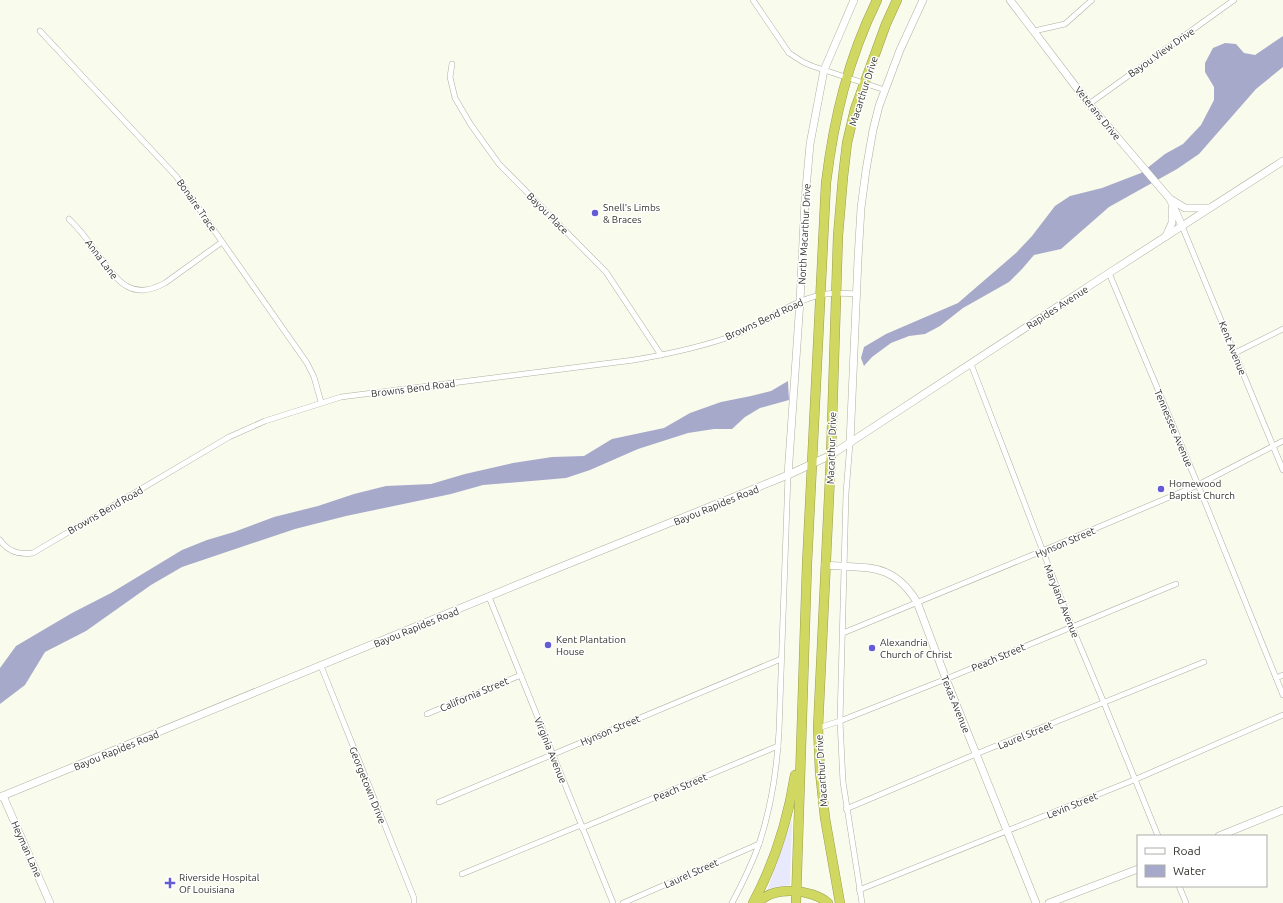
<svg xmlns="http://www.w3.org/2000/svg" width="1283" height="903" viewBox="0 0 1283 903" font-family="Ubuntu,sans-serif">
  <rect width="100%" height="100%" fill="#f9fbec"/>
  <polygon fill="#e8e9fc" points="792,820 790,885 777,887 767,891"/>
  <g fill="#a7a9cb">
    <polygon points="1283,36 1283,67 1256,89 1199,154 1177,169 1109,207 1061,249 1034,255 1022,269 1009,282 963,308 940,326 925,334 909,336 891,343 872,357 864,366 861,358 864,347 886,334 958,303 1016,253 1032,236 1055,206 1070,196 1102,188 1141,173 1165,154 1183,144 1201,125 1214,100 1214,87 1205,72 1205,63 1213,48 1225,43 1236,44 1244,53 1255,55"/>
    <polygon points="788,381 789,400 760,408 745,417 732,429 714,429 688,433 638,449 590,470 566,478 483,485 451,494 346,516 295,529 182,567 151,585 86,631 45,652 25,685 0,704 0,668 16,646 72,613 111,593 182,550 207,540 234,532 274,517 318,506 354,494 386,486 431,484 465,474 513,463 552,457 584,456 612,439 664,428 690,413 721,402 751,396 771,391"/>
  </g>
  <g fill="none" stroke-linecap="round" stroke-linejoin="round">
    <defs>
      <g id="street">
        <polyline points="753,0 789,53 803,62 812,66 885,90"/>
        <polyline points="40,31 176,176 307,363 314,377 321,402"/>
        <polyline points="1034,31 1065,24 1092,0"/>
        <polyline points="452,64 450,77 455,98 471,125 499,164 606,272 661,355"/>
        <polyline points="1089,104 1234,0"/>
        <path d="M69 219C79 229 88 240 96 252 116 278 129 303 165 283L222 242"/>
        <polyline points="1182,226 1283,470"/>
        <polyline points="1109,273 1198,485 1283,695"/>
        <polyline points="1235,353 1283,329"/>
        <polyline points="971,364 1072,627 1104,703 1158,836"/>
        <polyline points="850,443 846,493 840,721 843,782 862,903"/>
        <path d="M0 540C8 552 20 555 33 553L229 437 265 421 341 397 634 360C669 354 702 347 735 335 764 323 790 302 820 295 832 292 845 293 857 294"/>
        <polyline points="489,597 613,903"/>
        <polyline points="843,633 1042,551 1198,485 1283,441"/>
        <polyline points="321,666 414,898 414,903"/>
        <polyline points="1276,678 1283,675"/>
        <polyline points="427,714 521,675"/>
        <polyline points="818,728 840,721 946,679 1176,584"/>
        <polyline points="439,802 781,659"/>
        <polyline points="846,809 976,754 1204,662"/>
        <polyline points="582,828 778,746"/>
        <polyline points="462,874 581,825"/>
        <polyline points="1179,886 1186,903"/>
        <polyline points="859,890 1134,780 1283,715"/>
        <polyline points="623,903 759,844"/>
        <path d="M732 903C742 884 752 864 759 844 771 808 777 769 779 731L788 475"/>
      </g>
      <g id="secondary">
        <polyline points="1010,0 1089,104 1170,199 1182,226"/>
        <polyline points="1170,199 1185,208 1209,208"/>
        <polyline points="1166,236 1172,223 1172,209"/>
        <polyline points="850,443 858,259 861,208 866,170 873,130 879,106 900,50 923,0"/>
        <polyline points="788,475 800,301 805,200 810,144 824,70 854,0"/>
        <path d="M825 565C867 569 892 561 917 602L946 679 1036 903"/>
        <polyline points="3,796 50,903"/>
        <polyline points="0,797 558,568 788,475 831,455 1109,273 1283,161"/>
        <polyline points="1219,836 1283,810"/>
        <polyline points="1049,903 1138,869"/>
      </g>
      <g id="highway">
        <path d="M753 903C774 864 788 819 795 775"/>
        <path d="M758 903C773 885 812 889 828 903"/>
        <path d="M796 903 807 564 826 183C834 118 848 59 877 0"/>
        <polyline points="840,903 825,818 820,772 818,728 831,455 838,236 843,177 847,143 855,109 886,24 897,0"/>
      </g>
    </defs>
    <use href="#street" stroke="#aeafa2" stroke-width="6"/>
    <use href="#secondary" stroke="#aeafa2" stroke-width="8"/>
    <use href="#highway" stroke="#999e4f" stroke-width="10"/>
    <use href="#street" stroke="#fff" stroke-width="5"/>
    <use href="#secondary" stroke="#fff" stroke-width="7"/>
    <use href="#highway" stroke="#d0d862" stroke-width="9"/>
  </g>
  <g fill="#645cd5" stroke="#fff" stroke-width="1.5">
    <circle cx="595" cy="213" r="4"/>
    <circle cx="1161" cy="489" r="4"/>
    <circle cx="548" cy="645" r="4"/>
    <circle cx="872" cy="648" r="4"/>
    <path d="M168 877h4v4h4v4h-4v4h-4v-4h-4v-4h4z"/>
  </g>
  <g text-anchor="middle" stroke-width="3" stroke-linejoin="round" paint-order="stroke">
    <g font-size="10" fill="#32332d" stroke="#fff">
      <text transform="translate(1161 52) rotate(-35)" y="4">Bayou View Drive</text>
      <text transform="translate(863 91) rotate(-72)" y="4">Macarthur Drive</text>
      <text transform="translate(1098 113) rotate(51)" y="4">Veterans Drive</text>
      <text transform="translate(197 205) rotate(55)" y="4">Bonaire Trace</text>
      <text transform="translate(548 213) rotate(45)" y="4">Bayou Place</text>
      <text transform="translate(804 234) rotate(-87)" y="4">North Macarthur Drive</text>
      <text transform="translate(102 259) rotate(53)" y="4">Anna Lane</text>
      <text transform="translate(1057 307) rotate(-33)" y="4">Rapides Avenue</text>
      <text transform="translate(764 319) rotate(-25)" y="4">Browns Bend Road</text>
      <text transform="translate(1233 348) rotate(68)" y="4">Kent Avenue</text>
      <text transform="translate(413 388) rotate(-7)" y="4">Browns Bend Road</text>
      <text transform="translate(1174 428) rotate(67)" y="4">Tennessee Avenue</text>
      <text transform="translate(831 448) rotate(-88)" y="4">Macarthur Drive</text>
      <text transform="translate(716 505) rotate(-22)" y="4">Bayou Rapides Road</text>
      <text transform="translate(105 510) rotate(-30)" y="4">Browns Bend Road</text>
      <text transform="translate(1065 542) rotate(-23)" y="4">Hynson Street</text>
      <text transform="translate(1062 601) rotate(68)" y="4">Maryland Avenue</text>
      <text transform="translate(416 627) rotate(-22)" y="4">Bayou Rapides Road</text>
      <text transform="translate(998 657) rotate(-23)" y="4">Peach Street</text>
      <text transform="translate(474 694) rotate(-23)" y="4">California Street</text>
      <text transform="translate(956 704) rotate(68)" y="4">Texas Avenue</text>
      <text transform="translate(610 730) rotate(-23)" y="4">Hynson Street</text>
      <text transform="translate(1025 735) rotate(-22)" y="4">Laurel Street</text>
      <text transform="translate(116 750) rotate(-22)" y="4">Bayou Rapides Road</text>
      <text transform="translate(551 750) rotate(68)" y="4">Virginia Avenue</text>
      <text transform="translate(821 771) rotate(-94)" y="4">Macarthur Drive</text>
      <text transform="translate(368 785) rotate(68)" y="4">Georgetown Drive</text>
      <text transform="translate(680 787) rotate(-23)" y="4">Peach Street</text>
      <text transform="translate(1072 805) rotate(-22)" y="4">Levin Street</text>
      <text transform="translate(27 849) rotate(66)" y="4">Heyman Lane</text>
      <text transform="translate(691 873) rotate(-24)" y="4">Laurel Street</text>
    </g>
    <g font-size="10" fill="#32332d" stroke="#fff" text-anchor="start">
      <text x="603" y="211">Snell's Limbs<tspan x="603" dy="12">&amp; Braces</tspan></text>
      <text x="1169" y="487">Homewood<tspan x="1169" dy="12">Baptist Church</tspan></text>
      <text x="556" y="643">Kent Plantation<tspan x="556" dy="12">House</tspan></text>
      <text x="880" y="646">Alexandria<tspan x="880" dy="12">Church of Christ</tspan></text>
      <text x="179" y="881">Riverside Hospital<tspan x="179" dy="12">Of Louisiana</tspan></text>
    </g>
  </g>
  <rect x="1137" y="835" width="130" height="52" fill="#ffffff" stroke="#adadab"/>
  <rect x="1145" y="848" width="20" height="6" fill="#ffffff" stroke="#adadab"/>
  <text x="1173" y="855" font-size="12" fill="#32332d">Road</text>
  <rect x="1145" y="865" width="20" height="12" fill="#a7a9cb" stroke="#adadab"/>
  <text x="1173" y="875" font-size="12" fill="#32332d">Water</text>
</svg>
